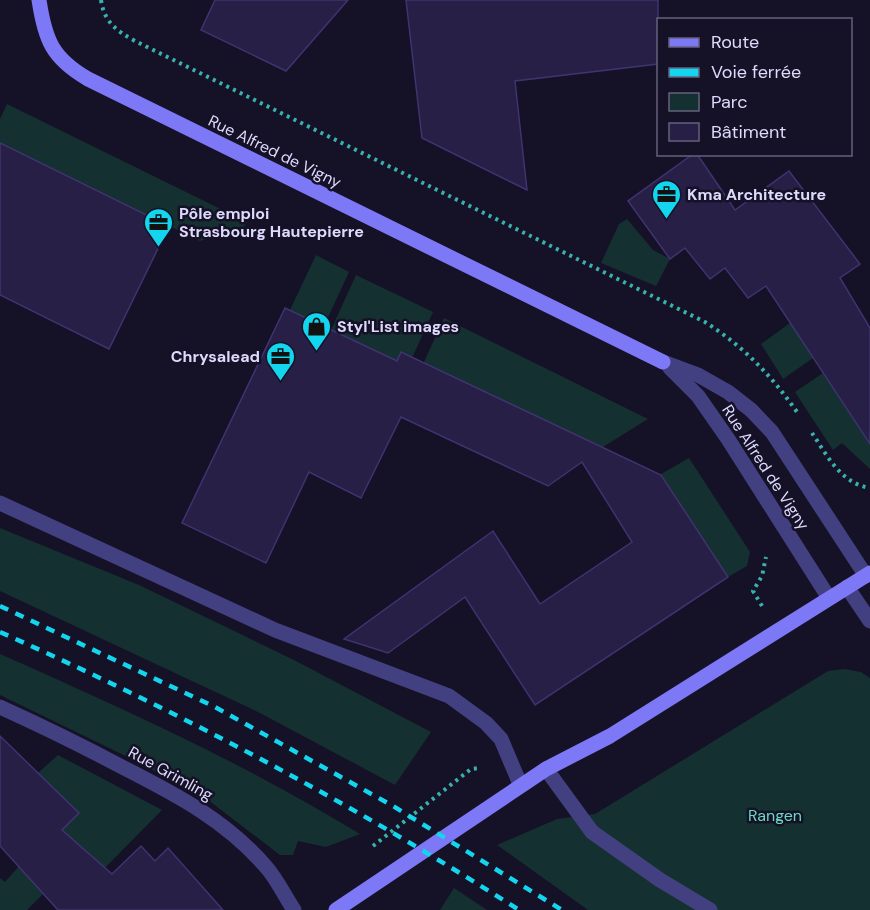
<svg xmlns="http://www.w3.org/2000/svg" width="870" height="910" viewBox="0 0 870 910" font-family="'DM Sans',sans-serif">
  <rect width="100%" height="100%" fill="#151127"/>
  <g fill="#153030">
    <polygon points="7,104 247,222 243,228 200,241 0,143 0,119"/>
    <polygon points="627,219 653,250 670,259 656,286 601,263 619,224"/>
    <polygon points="316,255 349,272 324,326 290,310"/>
    <polygon points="356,275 433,312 412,358 401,353 376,405 347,392 368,347 331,330"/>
    <polygon points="444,318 648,419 603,447 423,364"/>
    <polygon points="790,323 813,358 783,379 761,344"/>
    <polygon points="823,373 870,444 870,469 842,443 833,450 795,392"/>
    <polygon points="689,458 750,552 747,566 728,577 661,474"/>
    <polygon points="0,528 139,585 294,660 431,732 395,785 260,713 0,591"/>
    <path d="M0 654C122 708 246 764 360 834L326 847 298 841 293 855H280L212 803 144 765 0 695Z"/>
    <polygon points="845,669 861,672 870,678 870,910 588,910 497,845 557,819 595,814 828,671"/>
    <polygon points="58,755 162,810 82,891 46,891 27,910 0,910 0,878 5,882 20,865 24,869 79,813 38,773"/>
    <polygon points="454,888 487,910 440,910"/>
  </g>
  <g fill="#271f46" stroke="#403371" stroke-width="1.5">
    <polygon points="215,0 348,0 286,71 201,30"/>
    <polygon points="406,0 658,0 658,64 515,81 527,190 422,138"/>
    <polygon points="0,143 169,226 109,349 0,295"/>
    <polygon points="693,154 697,154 735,210 789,171 860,264 840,278 870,328 870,444 766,286 748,298 725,268 710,279 685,248 670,259 628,201"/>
    <polygon points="285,308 397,361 401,352 661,475 728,577 535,705 465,597 388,653 344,639 493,531 540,604 632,542 582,462 548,486 401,417 361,498 309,472 266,563 182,523"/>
    <polygon points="0,736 79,813 62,830 112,874 141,846 155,861 168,848 223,910 58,910 0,846"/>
  </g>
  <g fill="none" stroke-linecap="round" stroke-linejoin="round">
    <g stroke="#39b1ac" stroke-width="4" stroke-dasharray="3 4.5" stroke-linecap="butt">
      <path d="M101 0C104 22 117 31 135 41L705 322C743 346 771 375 797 412"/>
      <path d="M812 433C827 455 840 483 870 488"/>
      <polyline points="762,606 753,591 762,576 766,557"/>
      <polyline points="373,846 471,769 480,768"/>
    </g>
    <g stroke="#434082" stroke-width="15">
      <polyline points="0,503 275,630 449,696 486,723 501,739 520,784"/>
      <polyline points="546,769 592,832 660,880 710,910"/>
    </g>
    <g stroke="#434082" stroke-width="15">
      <polyline points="663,362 698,375 728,392 751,410 772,432 866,576"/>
      <polyline points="670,368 698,396 728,439 829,598"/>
      <polyline points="847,587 870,621"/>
      <path d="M0 707C42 726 83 746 124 768 177 795 227 821 267 868 278 881 284 895 294 910"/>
    </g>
    <g stroke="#7d78f5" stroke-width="15">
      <path d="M39 0C45 40 52 58 88 79L663 362"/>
      <polyline points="336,910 546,769 610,736 870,573"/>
    </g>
    <g stroke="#14d5ee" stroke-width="4.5" stroke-dasharray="9 8" stroke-linecap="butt">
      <polyline points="0,606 215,707 393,806 562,910"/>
      <path d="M0 632C180 712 353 804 519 910"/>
    </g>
  </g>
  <defs>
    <symbol id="office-pin" viewBox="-11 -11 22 30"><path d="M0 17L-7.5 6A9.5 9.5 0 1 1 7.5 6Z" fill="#14d5ee" stroke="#151127"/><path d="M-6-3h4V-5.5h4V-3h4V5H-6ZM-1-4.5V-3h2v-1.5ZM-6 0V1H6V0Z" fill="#111"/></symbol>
    <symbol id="shop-pin" viewBox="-11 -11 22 30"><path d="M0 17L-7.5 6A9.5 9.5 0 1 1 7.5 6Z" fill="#14d5ee" stroke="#151127"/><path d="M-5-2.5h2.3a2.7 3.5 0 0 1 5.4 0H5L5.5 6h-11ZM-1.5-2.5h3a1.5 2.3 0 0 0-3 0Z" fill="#111"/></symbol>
  </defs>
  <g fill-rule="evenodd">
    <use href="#office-pin" x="650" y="178" width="33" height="45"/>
    <use href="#office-pin" x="142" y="206" width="33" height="45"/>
    <use href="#shop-pin" x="300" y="310" width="33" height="45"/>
    <use href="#office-pin" x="264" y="340" width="33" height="45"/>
  </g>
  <g text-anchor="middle" stroke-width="5" stroke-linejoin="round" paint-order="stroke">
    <g font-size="16" fill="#dedafc" stroke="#151127">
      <text transform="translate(275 151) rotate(26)" y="6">Rue Alfred de Vigny</text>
      <text transform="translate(766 467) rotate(57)" y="6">Rue Alfred de Vigny</text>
      <text transform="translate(171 773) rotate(29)" y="6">Rue Grimling</text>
    </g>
    <g font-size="16" font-weight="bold" fill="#dedafc" stroke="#151127" text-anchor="start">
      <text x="687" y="200">Kma Architecture</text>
      <text x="179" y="219">Pôle emploi<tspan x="179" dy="18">Strasbourg Hautepierre</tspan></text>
      <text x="337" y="332">Styl'List images</text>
      <text x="260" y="362" text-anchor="end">Chrysalead</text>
    </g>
    <g font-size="16" fill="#6ad8be" stroke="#151127">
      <text x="775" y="821">Rangen</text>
    </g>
  </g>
  <rect x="657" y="18" width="195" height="138" fill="#151127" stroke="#65617c" stroke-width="1.5"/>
  <rect x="669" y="38" width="30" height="9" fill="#7d78f5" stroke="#65617c" stroke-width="1.5"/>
  <text x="711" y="48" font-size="18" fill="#dedafc">Route</text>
  <rect x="669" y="68" width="30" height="9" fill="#14d5ee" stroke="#65617c" stroke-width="1.5"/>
  <text x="711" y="78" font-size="18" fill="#dedafc">Voie ferrée</text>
  <rect x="669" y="93" width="30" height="18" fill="#153030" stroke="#65617c" stroke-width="1.5"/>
  <text x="711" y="108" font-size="18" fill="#dedafc">Parc</text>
  <rect x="669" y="123" width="30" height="18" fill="#271f46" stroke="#65617c" stroke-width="1.5"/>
  <text x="711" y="138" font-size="18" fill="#dedafc">Bâtiment</text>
</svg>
